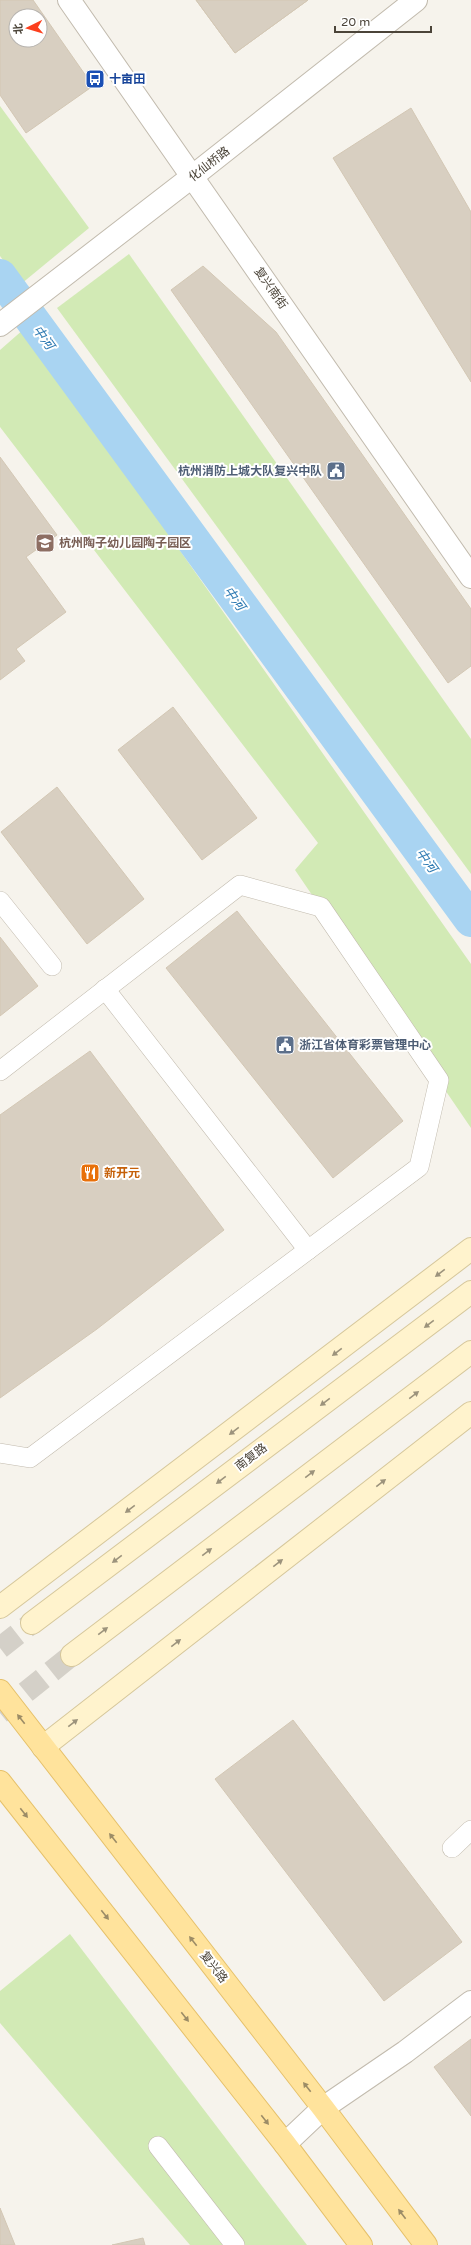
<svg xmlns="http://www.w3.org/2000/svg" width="471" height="2245" viewBox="0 0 471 2245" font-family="'Varela Round','Noto Sans SC',sans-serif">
  <rect width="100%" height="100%" fill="#f6f3ec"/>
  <g fill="#d2eab5">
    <polygon points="0,106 89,228 21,284 0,256"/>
    <polygon points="129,254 471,739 471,874 57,308"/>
    <polygon points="24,329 471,964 471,1128 295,870 318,843 0,427 0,350"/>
    <polygon points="70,1934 307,2245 190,2245 0,2023 0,1991"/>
  </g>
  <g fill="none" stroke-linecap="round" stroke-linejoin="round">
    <polyline stroke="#a9d4f2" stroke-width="34" points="0,276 471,920"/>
  </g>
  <g fill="#d8cfc1" stroke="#d3c7b4" fill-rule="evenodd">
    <path d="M0 0H33L93 86 26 133 0 95ZM16 16H40V40H16Z"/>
    <polygon points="196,0 308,0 235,53"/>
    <polygon points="196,0 308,0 235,53"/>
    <polygon points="411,108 471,212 471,382 333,158"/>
    <polygon points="203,266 276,332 471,609 471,666 448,683 171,290"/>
    <polygon points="0,457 57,535 26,557 66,612 16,649 25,661 0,680"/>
    <polygon points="173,707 257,818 202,860 118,750"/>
    <polygon points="57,787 144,899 87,944 1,832"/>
    <polygon points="237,911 403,1121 333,1178 166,968"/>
    <polygon points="0,937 38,986 0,1016"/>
    <polygon points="90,1051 224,1230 97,1329 0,1398 0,1115"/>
    <polygon points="293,1720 462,1942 384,2001 215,1779"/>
    <polygon points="471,2039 471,2116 434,2067"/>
    <polygon points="0,2208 15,2245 0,2245"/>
    <polygon points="143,2238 145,2245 112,2245"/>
  </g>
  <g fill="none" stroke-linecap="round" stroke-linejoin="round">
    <g stroke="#d4d0c8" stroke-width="22" stroke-dasharray="22 11" stroke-linecap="butt">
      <polyline points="0,1648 32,1623"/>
      <polyline points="0,1713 72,1655"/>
    </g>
    <defs>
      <g id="service">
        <polyline points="0,901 52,966"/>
        <polyline points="105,989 308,1250"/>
        <polyline points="0,1071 240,885 321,907 439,1080 419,1167 30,1458 0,1453"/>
        <polyline points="452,1848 471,1830"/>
        <polyline points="158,2146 235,2245"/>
      </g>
      <polyline id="minor" points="285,2144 323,2108 405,2052 471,2002"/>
      <g id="tertiary">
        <polyline points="69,0 471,577"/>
        <polyline points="0,325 193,176 416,0"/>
      </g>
      <g id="secondary">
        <polyline points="0,1607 471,1249"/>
        <polyline points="32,1623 471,1292"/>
        <polyline points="72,1655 471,1352"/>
        <polyline points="43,1747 471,1413"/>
      </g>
      <g id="primary">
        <polyline points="0,1691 323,2108 426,2245"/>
        <polyline points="0,1782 285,2144 361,2245"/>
      </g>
    </defs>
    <use href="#service" stroke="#c2bbae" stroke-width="20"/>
    <use href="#minor" stroke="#c2bbae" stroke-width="24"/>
    <use href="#tertiary" stroke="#c2bbae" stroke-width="24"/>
    <use href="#secondary" stroke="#d6c79b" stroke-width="24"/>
    <use href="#primary" stroke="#e6c16a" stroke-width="24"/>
    <use href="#service" stroke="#fff" stroke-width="19"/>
    <use href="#minor" stroke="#fff" stroke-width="22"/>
    <use href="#tertiary" stroke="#fff" stroke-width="22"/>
    <use href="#secondary" stroke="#fff3cd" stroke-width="22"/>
    <use href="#primary" stroke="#ffe39c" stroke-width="22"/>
  </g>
  <defs><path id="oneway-solid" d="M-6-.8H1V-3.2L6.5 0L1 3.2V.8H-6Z"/></defs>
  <g fill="#9c937c">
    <use href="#oneway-solid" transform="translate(440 1273) rotate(143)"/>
    <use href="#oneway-solid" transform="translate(429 1324) rotate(143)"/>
    <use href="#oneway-solid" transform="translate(337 1352) rotate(143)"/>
    <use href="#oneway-solid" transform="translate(414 1395) rotate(-37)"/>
    <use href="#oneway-solid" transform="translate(325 1402) rotate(143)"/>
    <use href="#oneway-solid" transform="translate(234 1431) rotate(143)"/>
    <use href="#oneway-solid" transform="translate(310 1474) rotate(-37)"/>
    <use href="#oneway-solid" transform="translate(221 1480) rotate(143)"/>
    <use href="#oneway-solid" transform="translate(381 1483) rotate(-38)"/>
    <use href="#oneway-solid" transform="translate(130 1509) rotate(143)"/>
    <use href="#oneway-solid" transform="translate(207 1552) rotate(-37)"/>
    <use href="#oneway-solid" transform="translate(117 1559) rotate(143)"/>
    <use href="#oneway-solid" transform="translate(278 1563) rotate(-38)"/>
    <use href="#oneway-solid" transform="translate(103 1631) rotate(-37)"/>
    <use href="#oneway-solid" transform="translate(176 1643) rotate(-38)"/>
    <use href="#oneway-solid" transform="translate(73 1723) rotate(-38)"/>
  </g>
  <g fill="#9c8c66">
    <use href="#oneway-solid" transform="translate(21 1719) rotate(-128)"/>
    <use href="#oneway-solid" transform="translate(24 1813) rotate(52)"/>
    <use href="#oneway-solid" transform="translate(113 1838) rotate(-128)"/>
    <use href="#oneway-solid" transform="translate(105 1915) rotate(52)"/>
    <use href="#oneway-solid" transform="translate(193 1941) rotate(-128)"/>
    <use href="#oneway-solid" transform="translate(185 2017) rotate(52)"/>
    <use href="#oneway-solid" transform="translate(307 2087) rotate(-128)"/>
    <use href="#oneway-solid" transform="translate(265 2120) rotate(52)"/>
    <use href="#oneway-solid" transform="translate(402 2214) rotate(-127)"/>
  </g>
  <defs>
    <symbol id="bus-square" viewBox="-11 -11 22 22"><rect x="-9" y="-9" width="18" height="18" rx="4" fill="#1a4fb4" stroke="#fff"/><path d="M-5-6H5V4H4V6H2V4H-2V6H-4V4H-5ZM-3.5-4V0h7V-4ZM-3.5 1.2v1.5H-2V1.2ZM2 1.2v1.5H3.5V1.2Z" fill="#fff"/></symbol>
    <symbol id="civic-square" viewBox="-11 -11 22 22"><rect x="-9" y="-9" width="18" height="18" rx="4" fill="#5c6f8a" stroke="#fff"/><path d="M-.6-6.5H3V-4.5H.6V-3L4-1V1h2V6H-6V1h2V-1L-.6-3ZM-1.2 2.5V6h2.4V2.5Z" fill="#fff"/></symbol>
    <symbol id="school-square" viewBox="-11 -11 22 22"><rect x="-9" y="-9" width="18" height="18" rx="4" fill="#8d6e63" stroke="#fff"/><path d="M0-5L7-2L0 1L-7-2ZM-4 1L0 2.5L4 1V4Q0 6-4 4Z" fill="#fff"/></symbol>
    <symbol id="restaurant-square" viewBox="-11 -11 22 22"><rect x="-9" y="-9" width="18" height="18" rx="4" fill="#e8710a" stroke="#fff"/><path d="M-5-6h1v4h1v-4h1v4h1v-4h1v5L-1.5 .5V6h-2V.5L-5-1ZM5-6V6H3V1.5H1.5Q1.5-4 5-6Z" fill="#fff"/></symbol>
  </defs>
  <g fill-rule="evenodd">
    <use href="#bus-square" x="84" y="68" width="22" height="22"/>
    <use href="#civic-square" x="325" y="460" width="22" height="22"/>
    <use href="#school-square" x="34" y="532" width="22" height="22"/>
    <use href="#civic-square" x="274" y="1034" width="22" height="22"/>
    <use href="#restaurant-square" x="79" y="1162" width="22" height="22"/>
  </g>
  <g text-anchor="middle" stroke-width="4" stroke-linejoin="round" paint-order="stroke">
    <g font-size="12" font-weight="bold" fill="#164399" stroke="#fff" text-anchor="start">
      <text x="109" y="83">十亩田</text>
    </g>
    <g font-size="12" fill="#4b4439" stroke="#fff">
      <text transform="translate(209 164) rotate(-38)" y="4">化仙桥路</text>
      <text transform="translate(271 288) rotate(55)" y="4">复兴南街</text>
      <text transform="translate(251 1457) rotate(-37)" y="4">南复路</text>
      <text transform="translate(214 1967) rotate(52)" y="4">复兴路</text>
    </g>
    <g font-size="12" font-weight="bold" fill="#4e5e75" stroke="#fff" text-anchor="end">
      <text x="322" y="475">杭州消防上城大队复兴中队</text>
      <text x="299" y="1049" text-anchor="start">浙江省体育彩票管理中心</text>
    </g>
    <g font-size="12" font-weight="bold" fill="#785e54" stroke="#fff" text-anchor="start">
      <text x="59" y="547">杭州陶子幼儿园陶子园区</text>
    </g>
    <g font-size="12" font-weight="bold" fill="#c56008" stroke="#fff" text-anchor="start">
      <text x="104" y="1177">新开元</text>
    </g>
    <g font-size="13" font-style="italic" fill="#2e7ab2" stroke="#fff">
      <text transform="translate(44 337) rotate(54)" y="5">中河</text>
      <text transform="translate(235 598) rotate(54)" y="5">中河</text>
      <text transform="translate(427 860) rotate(54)" y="5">中河</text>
    </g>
  </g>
  <g transform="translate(28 28) rotate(265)"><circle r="19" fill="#ffffff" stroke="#b7b4b0"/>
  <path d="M0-3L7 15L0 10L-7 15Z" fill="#fc3f1d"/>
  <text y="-6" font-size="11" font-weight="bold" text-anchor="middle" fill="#4b4439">北</text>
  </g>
  <path d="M335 26v6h96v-6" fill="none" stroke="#4b4439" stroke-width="2"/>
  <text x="341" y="26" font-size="12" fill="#4b4439" stroke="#ffffff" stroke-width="3" paint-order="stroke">20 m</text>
</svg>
